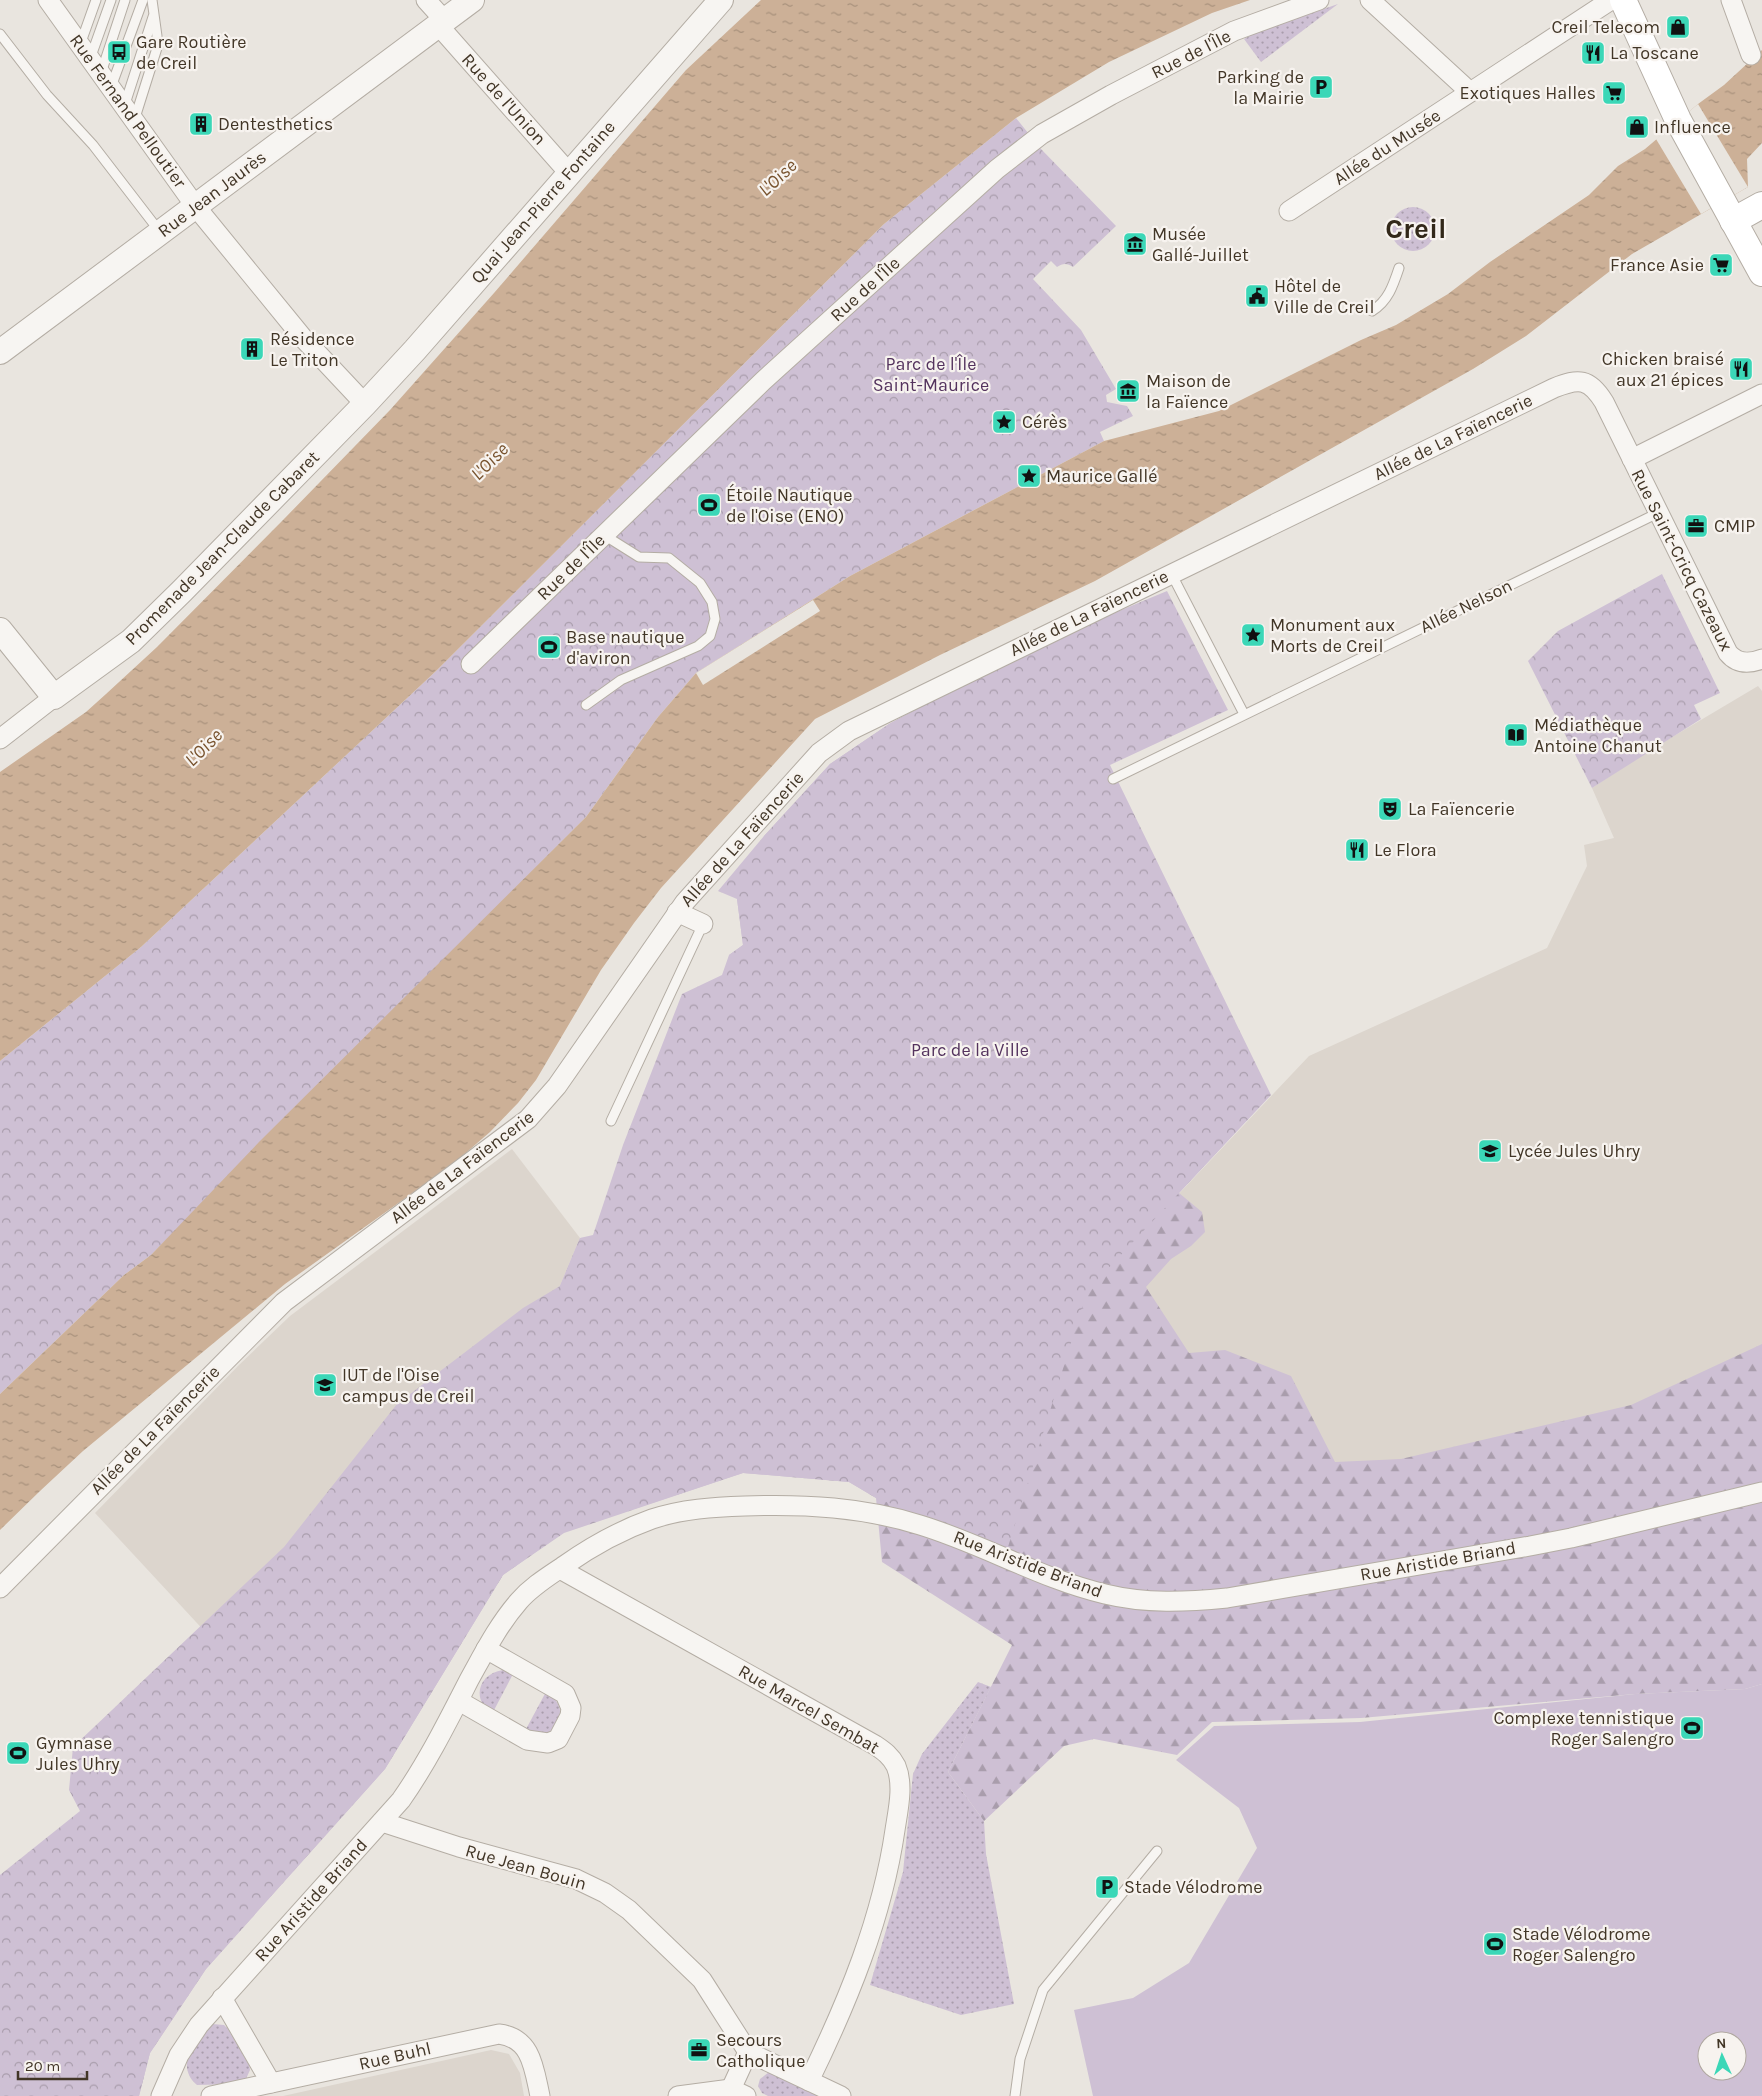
<svg xmlns="http://www.w3.org/2000/svg" width="1762" height="2096" viewBox="0 0 1762 2096" font-family="Karla,sans-serif">
  <defs>
    <pattern id="grass-dots" width="8" height="8" patternUnits="userSpaceOnUse" patternTransform="scale(1.25)"><rect width="8" height="8" fill="#cec0d4"/><path d="M2 2h.1M6 6h.1" fill="none" stroke="#a99dac" stroke-width="1.8" stroke-linecap="round"/></pattern>
    <pattern id="forest-firs" width="22" height="20" patternUnits="userSpaceOnUse" patternTransform="scale(1.25)"><rect width="22" height="20" fill="#cec0d4"/><path d="M5 1l3.5 6h-7zM16 11l3.5 6h-7z" fill="#a99dac"/></pattern>
    <pattern id="park-crowns" width="20" height="18" patternUnits="userSpaceOnUse" patternTransform="scale(1.25)"><rect width="20" height="18" fill="#cec0d4"/><path d="M2 6a3 3 0 1 1 6 0M12 15a3 3 0 1 1 6 0" fill="none" stroke="#a99dac"/></pattern>
    <pattern id="water-ripples" width="26" height="14" patternUnits="userSpaceOnUse" patternTransform="scale(1.25)"><rect width="26" height="14" fill="#ccb097"/><path d="M2 4q2-2 4 0t4 0M15 11q2-2 4 0t4 0" fill="none" stroke="#a7907b"/></pattern>
  </defs>
  <rect width="100%" height="100%" fill="#e9e5df"/>
  <g fill="#dcd5cd">
    <polygon points="1758,686 1762,691 1762,1464 1299,1562 1087,1291 1309,1056 1547,948 1587,866 1584,845 1614,838 1592,788 1642,755"/>
    <polygon points="512,1149 580,1238 560,1286 209,1636 95,1513 239,1365 290,1316"/>
    <polygon points="491,2050 509,2054 520,2073 524,2096 283,2096"/>
  </g>
  <g fill="url(#grass-dots)">
    <polygon points="1338,4 1261,62 1244,39 1255,33"/>
    <circle cx="1413" cy="229" r="22"/>
    <path d="M503 1670 514 1672 492 1714C471 1699 478 1674 503 1670Z"/>
    <polygon points="978,1682 991,1687 948,1772 984,1821 986,1854 1014,2004 961,2015 870,1985 903,1872 913,1774 922,1754"/>
    <path d="M547 1690C563 1706 566 1718 547 1734L525 1731Z"/>
    <path d="M212 2024 224 2025 228 2029 249 2065 250 2070 245 2081 240 2084 197 2085C175 2067 193 2038 212 2024Z"/>
    <polygon points="769,2072 820,2096 768,2096 762,2093 758,2086 760,2079"/>
  </g>
  <polygon fill="url(#forest-firs)" points="965,684 1257,1109 1179,1193 1202,1212 1205,1232 1191,1246 1171,1259 1146,1287 1189,1353 1225,1350 1291,1376 1335,1462 1401,1459 1631,1405 1762,1344 1762,1684 1745,1689 1635,1694 1361,1718 1212,1722 1177,1755 1094,1739 1064,1746 984,1821 948,1772 1012,1645 882,1562 876,1498 849,1482 743,1473 564,1532 503,1575 385,1769 206,1969 150,2053 139,2096 0,2096 0,1885 84,1813 560,1286 580,1238 826,1225 729,955 743,945 737,899 764,836 830,764 889,724"/>
  <g fill="url(#park-crowns)">
    <path d="M1016 118 1041 149 1116 226 1073 267C1067 263 1063 263 1057 267L1051 261 1033 279 1081 330 1116 389 1106 395 1107 402 1127 406 1133 416 1100 432 1104 441 850 576 696 673 658 717 586 817 151 1255 124 1275 0 1394V1061L141 947 435 672 884 224Z"/>
    <polygon points="1662,574 1720,693 1694,705 1701,719 1592,788 1528,661 1558,631"/>
    <polygon points="1167,591 1228,710 1110,765 1271,1095 1087,1291 1008,1547 876,1498 849,1482 743,1473 564,1533 503,1575 385,1769 206,1969 150,2053 139,2096 0,2096 0,1875 80,1811 69,1790 73,1747 284,1547 397,1404 523,1308 560,1286 580,1238 593,1235 623,1145 682,994 722,975 729,955 743,945 737,899 718,891 764,836 830,764 889,724 1035,646"/>
  </g>
  <path fill="#cec0d4" fill-rule="evenodd" d="M1762 1684V2096H1093L1074 2010 1133 1998 1189 1963 1257 1848 1239 1808 1176 1760 1214 1726 1360 1722 1635 1694 1745 1689ZM1707 2041H1737V2071H1707Z"/>
  <g fill="url(#water-ripples)">
    <polygon points="761,0 1250,0 1212,13 1109,62 1016,118 884,224 435,672 141,947 0,1061 0,772 86,712 106,694 157,647 284,519 390,410 494,293 686,70"/>
    <polygon points="1762,50 1762,143 1747,159 1748,187 1632,254 1526,336 1473,369 1095,581 940,655 815,719 661,888 634,923 601,970 536,1080 518,1103 490,1132 453,1164 285,1284 83,1451 40,1491 0,1530 0,1394 124,1275 151,1255 259,1142 586,817 658,717 696,673 850,576 1104,441 1219,411 1361,340 1396,325 1448,294 1490,262 1589,195 1618,166 1645,149 1698,104 1724,85"/>
  </g>
  <g fill="#e9e5df">
    <polygon points="1698,104 1748,187 1701,214 1656,139"/>
    <polygon points="813,600 820,611 703,685 696,673"/>
  </g>
  <g fill="none" stroke-linecap="round" stroke-linejoin="round">
    <defs>
      <g id="service">
        <polyline points="0,34 47,95 93,145 160,232"/>
        <polyline points="80,45 96,0"/>
        <polyline points="90,59 111,0"/>
        <polyline points="101,73 125,0"/>
        <polyline points="111,87 143,0"/>
        <polyline points="124,107 153,17"/>
        <polyline points="134,121 157,48 157,36 152,0"/>
        <path d="M1372 311C1388 301 1393 286 1399 268"/>
        <polyline points="1171,573 1244,714"/>
        <polyline points="586,705 621,680 698,646 710,636 715,619 712,602 700,583 669,558 639,557 604,535"/>
        <polyline points="1113,779 1658,513"/>
        <polyline points="611,1121 703,924"/>
        <polyline points="1015,2096 1020,2059 1043,1990 1157,1851"/>
      </g>
      <g id="minor">
        <polyline points="48,0 196,207 303,338 365,404"/>
        <polyline points="426,0 445,21"/>
        <polyline points="1370,0 1470,92"/>
        <polyline points="1731,0 1751,55"/>
        <polyline points="439,26 569,173"/>
        <polyline points="1289,211 1611,0"/>
        <polyline points="1632,459 1762,394"/>
        <polyline points="471,664 763,381 997,169 1042,134 1111,95 1234,31 1319,0"/>
        <polyline points="0,739 54,697"/>
        <polyline points="677,912 703,924"/>
        <path d="M560 1569 875 1745C884 1751 891 1756 896 1766 904 1785 898 1810 895 1830 882 1919 848 2001 809 2081"/>
        <path d="M0 1588 284 1302 528 1119 557 1086 685 902 819 753 849 731 1554 388C1579 378 1589 378 1604 402L1728 653C1737 664 1749 664 1762 659"/>
        <polyline points="459,1701 527,1740 548,1743 558,1739 570,1716 571,1708 565,1694 486,1649"/>
        <polyline points="382,1822 459,1847 576,1879 605,1893 629,1910 702,1980 748,2052"/>
        <polyline points="222,1998 271,2083"/>
        <path d="M161 2096 179 2055 199 2025 401 1800C427 1763 448 1721 469 1680 484 1653 498 1625 519 1601 532 1586 549 1576 565 1565 592 1546 621 1530 652 1519 682 1509 714 1507 745 1506 805 1504 863 1507 920 1525 983 1544 1041 1579 1105 1594 1146 1604 1186 1602 1227 1598L1530 1546 1571 1538 1762 1492"/>
        <path d="M211 2096 499 2034C532 2038 534 2069 540 2096"/>
        <polyline points="678,2096 731,2089"/>
        <polyline points="746,2096 731,2089 748,2052 841,2096"/>
      </g>
      <g id="tertiary">
        <polyline points="0,352 472,0"/>
        <polyline points="0,630 54,697 131,641 182,591 365,404 415,350 721,0"/>
      </g>
      <g id="secondary">
        <polyline points="1623,0 1678,120 1762,273"/>
        <polyline points="1733,221 1762,205"/>
      </g>
    </defs>
    <use href="#service" stroke="#b4ada4" stroke-width="11"/>
    <use href="#minor" stroke="#b4ada4" stroke-width="21"/>
    <use href="#tertiary" stroke="#b4ada4" stroke-width="26"/>
    <use href="#secondary" stroke="#b4ada4" stroke-width="28"/>
    <use href="#service" stroke="#f7f5f2" stroke-width="9"/>
    <use href="#minor" stroke="#f7f5f2" stroke-width="19"/>
    <use href="#tertiary" stroke="#f7f5f2" stroke-width="24"/>
    <use href="#secondary" stroke="#fff" stroke-width="26"/>
  </g>
  <defs>
    <symbol id="shop-square" viewBox="-11 -11 22 22"><rect x="-9" y="-9" width="18" height="18" rx="4" fill="#3bd7b7" stroke="#f7f3ef"/><path d="M-5-2.5h2.3a2.7 3.5 0 0 1 5.4 0H5L5.5 6h-11ZM-1.5-2.5h3a1.5 2.3 0 0 0-3 0Z" fill="#111"/></symbol>
    <symbol id="bus-square" viewBox="-11 -11 22 22"><rect x="-9" y="-9" width="18" height="18" rx="4" fill="#3bd7b7" stroke="#f7f3ef"/><path d="M-5-6H5V4H4V6H2V4H-2V6H-4V4H-5ZM-3.5-4V0h7V-4ZM-3.5 1.2v1.5H-2V1.2ZM2 1.2v1.5H3.5V1.2Z" fill="#111"/></symbol>
    <symbol id="restaurant-square" viewBox="-11 -11 22 22"><rect x="-9" y="-9" width="18" height="18" rx="4" fill="#3bd7b7" stroke="#f7f3ef"/><path d="M-5-6h1v4h1v-4h1v4h1v-4h1v5L-1.5 .5V6h-2V.5L-5-1ZM5-6V6H3V1.5H1.5Q1.5-4 5-6Z" fill="#111"/></symbol>
    <symbol id="parking-square" viewBox="-11 -11 22 22"><rect x="-9" y="-9" width="18" height="18" rx="4" fill="#3bd7b7" stroke="#f7f3ef"/><path d="M-3.5-5.5H1a3.5 3.5 0 0 1 0 7H-1V5.5H-3.5ZM-1-3.4V-.6H.8a1.4 1.4 0 0 0 0-2.8Z" fill="#111"/></symbol>
    <symbol id="supermarket-square" viewBox="-11 -11 22 22"><rect x="-9" y="-9" width="18" height="18" rx="4" fill="#3bd7b7" stroke="#f7f3ef"/><path d="M-6-5.5h2.5l.6 2H6L4.5 2H-2.5L-4.4-4H-6ZM-1.5 3.2a1.3 1.3 0 1 0 .1 0ZM3 3.2a1.3 1.3 0 1 0 .1 0Z" fill="#111"/></symbol>
    <symbol id="building-square" viewBox="-11 -11 22 22"><rect x="-9" y="-9" width="18" height="18" rx="4" fill="#3bd7b7" stroke="#f7f3ef"/><path d="M-4-6H4V6H1V3H-1V6H-4ZM-2.5-4.3h1.7v1.8h-1.7ZM.8-4.3h1.7v1.8H.8ZM-2.5-1h1.7V.8h-1.7ZM.8-1h1.7V.8H.8Z" fill="#111"/></symbol>
    <symbol id="museum-square" viewBox="-11 -11 22 22"><rect x="-9" y="-9" width="18" height="18" rx="4" fill="#3bd7b7" stroke="#f7f3ef"/><path d="M0-6L6-3V-2H-6V-3ZM-5-1h2V3h-2ZM-1-1h2V3h-2ZM3-1h2V3H3ZM-6 4H6V6H-6Z" fill="#111"/></symbol>
    <symbol id="civic-square" viewBox="-11 -11 22 22"><rect x="-9" y="-9" width="18" height="18" rx="4" fill="#3bd7b7" stroke="#f7f3ef"/><path d="M-.6-6.5H3V-4.5H.6V-3L4-1V1h2V6H-6V1h2V-1L-.6-3ZM-1.2 2.5V6h2.4V2.5Z" fill="#111"/></symbol>
    <symbol id="sight-square" viewBox="-11 -11 22 22"><rect x="-9" y="-9" width="18" height="18" rx="4" fill="#3bd7b7" stroke="#f7f3ef"/><path d="M0-6L1.8-2.2L6-1.7L2.9 1.2L3.7 5.4L0 3.3L-3.7 5.4L-2.9 1.2L-6-1.7L-1.8-2.2Z" fill="#111"/></symbol>
    <symbol id="stadium-square" viewBox="-11 -11 22 22"><rect x="-9" y="-9" width="18" height="18" rx="4" fill="#3bd7b7" stroke="#f7f3ef"/><path d="M0-5a6.5 5 0 1 0 0 10a6.5 5 0 1 0 0-10ZM-3.5-1.8h7v3.6h-7Z" fill="#111"/></symbol>
    <symbol id="office-square" viewBox="-11 -11 22 22"><rect x="-9" y="-9" width="18" height="18" rx="4" fill="#3bd7b7" stroke="#f7f3ef"/><path d="M-6-3h4V-5.5h4V-3h4V5H-6ZM-1-4.5V-3h2v-1.5ZM-6 0V1H6V0Z" fill="#111"/></symbol>
    <symbol id="library-square" viewBox="-11 -11 22 22"><rect x="-9" y="-9" width="18" height="18" rx="4" fill="#3bd7b7" stroke="#f7f3ef"/><path d="M-6-4Q-3-5.5-.7-3.5V5Q-3 3-6 4ZM6-4Q3-5.5 .7-3.5V5Q3 3 6 4Z" fill="#111"/></symbol>
    <symbol id="theatre-square" viewBox="-11 -11 22 22"><rect x="-9" y="-9" width="18" height="18" rx="4" fill="#3bd7b7" stroke="#f7f3ef"/><path d="M-5-5.5Q0-4 5-5.5V0Q5 5 0 6Q-5 5-5 0ZM-3.3-2.5H-1v1.5H-3.3ZM1-2.5H3.3v1.5H1ZM-2.8 1Q0 5.5 2.8 1Z" fill="#111"/></symbol>
    <symbol id="school-square" viewBox="-11 -11 22 22"><rect x="-9" y="-9" width="18" height="18" rx="4" fill="#3bd7b7" stroke="#f7f3ef"/><path d="M0-5L7-2L0 1L-7-2ZM-4 1L0 2.5L4 1V4Q0 6-4 4Z" fill="#111"/></symbol>
    <symbol id="university-square" viewBox="-11 -11 22 22"><rect x="-9" y="-9" width="18" height="18" rx="4" fill="#3bd7b7" stroke="#f7f3ef"/><path d="M0-5L7-2L0 1L-7-2ZM-4 1L0 2.5L4 1V4Q0 6-4 4Z" fill="#111"/></symbol>
  </defs>
  <g fill-rule="evenodd">
    <use href="#shop-square" x="1664" y="13" width="28" height="28"/>
    <use href="#bus-square" x="105" y="38" width="28" height="28"/>
    <use href="#restaurant-square" x="1579" y="39" width="28" height="28"/>
    <use href="#parking-square" x="1307" y="73" width="28" height="28"/>
    <use href="#supermarket-square" x="1600" y="79" width="28" height="28"/>
    <use href="#building-square" x="187" y="110" width="28" height="28"/>
    <use href="#shop-square" x="1623" y="113" width="28" height="28"/>
    <use href="#museum-square" x="1121" y="230" width="28" height="28"/>
    <use href="#supermarket-square" x="1707" y="251" width="28" height="28"/>
    <use href="#civic-square" x="1243" y="282" width="28" height="28"/>
    <use href="#building-square" x="238" y="335" width="28" height="28"/>
    <use href="#restaurant-square" x="1727" y="355" width="28" height="28"/>
    <use href="#museum-square" x="1114" y="377" width="28" height="28"/>
    <use href="#sight-square" x="990" y="408" width="28" height="28"/>
    <use href="#sight-square" x="1015" y="462" width="28" height="28"/>
    <use href="#stadium-square" x="695" y="491" width="28" height="28"/>
    <use href="#office-square" x="1682" y="512" width="28" height="28"/>
    <use href="#sight-square" x="1239" y="621" width="28" height="28"/>
    <use href="#stadium-square" x="535" y="633" width="28" height="28"/>
    <use href="#library-square" x="1502" y="721" width="28" height="28"/>
    <use href="#theatre-square" x="1376" y="795" width="28" height="28"/>
    <use href="#restaurant-square" x="1343" y="836" width="28" height="28"/>
    <use href="#school-square" x="1476" y="1137" width="28" height="28"/>
    <use href="#university-square" x="311" y="1371" width="28" height="28"/>
    <use href="#stadium-square" x="1678" y="1714" width="28" height="28"/>
    <use href="#stadium-square" x="4" y="1739" width="28" height="28"/>
    <use href="#parking-square" x="1093" y="1873" width="28" height="28"/>
    <use href="#stadium-square" x="1481" y="1930" width="28" height="28"/>
    <use href="#office-square" x="685" y="2036" width="28" height="28"/>
  </g>
  <g text-anchor="middle" stroke-width="4.5" stroke-linejoin="round" paint-order="stroke">
    <g font-size="18" fill="#423627" stroke="#f7f3ef" text-anchor="start">
      <text x="1660" y="33" text-anchor="end">Creil Telecom</text>
      <text x="136" y="48">Gare Routière<tspan x="136" dy="21">de Creil</tspan></text>
      <text x="1610" y="59">La Toscane</text>
      <text x="1304" y="83" text-anchor="end">Parking de<tspan x="1304" dy="21">la Mairie</tspan></text>
      <text x="1596" y="99" text-anchor="end">Exotiques Halles</text>
      <text x="218" y="130">Dentesthetics</text>
      <text x="1654" y="133">Influence</text>
      <text x="1152" y="240">Musée<tspan x="1152" dy="21">Gallé-Juillet</tspan></text>
      <text x="1704" y="271" text-anchor="end">France Asie</text>
      <text x="1274" y="292">Hôtel de<tspan x="1274" dy="21">Ville de Creil</tspan></text>
      <text x="270" y="345">Résidence<tspan x="270" dy="21">Le Triton</tspan></text>
      <text x="1724" y="365" text-anchor="end">Chicken braisé<tspan x="1724" dy="21">aux 21 épices</tspan></text>
      <text x="1146" y="387">Maison de<tspan x="1146" dy="21">la Faïence</tspan></text>
      <text x="1022" y="428">Cérès</text>
      <text x="1046" y="482">Maurice Gallé</text>
      <text x="726" y="501">Étoile Nautique<tspan x="726" dy="21">de l'Oise (ENO)</tspan></text>
      <text x="1714" y="532">CMIP</text>
      <text x="1270" y="631">Monument aux<tspan x="1270" dy="21">Morts de Creil</tspan></text>
      <text x="566" y="643">Base nautique<tspan x="566" dy="21">d'aviron</tspan></text>
      <text x="1534" y="731">Médiathèque<tspan x="1534" dy="21">Antoine Chanut</tspan></text>
      <text x="1408" y="815">La Faïencerie</text>
      <text x="1374" y="856">Le Flora</text>
      <text x="1508" y="1157">Lycée Jules Uhry</text>
      <text x="342" y="1381">IUT de l'Oise<tspan x="342" dy="21">campus de Creil</tspan></text>
      <text x="1674" y="1724" text-anchor="end">Complexe tennistique<tspan x="1674" dy="21">Roger Salengro</tspan></text>
      <text x="36" y="1749">Gymnase<tspan x="36" dy="21">Jules Uhry</tspan></text>
      <text x="1124" y="1893">Stade Vélodrome</text>
      <text x="1512" y="1940">Stade Vélodrome<tspan x="1512" dy="21">Roger Salengro</tspan></text>
      <text x="716" y="2046">Secours<tspan x="716" dy="21">Catholique</tspan></text>
    </g>
    <g font-size="18" fill="#423627" stroke="#f7f3ef">
      <text transform="translate(1191 54) rotate(-27)" y="6">Rue de l'Île</text>
      <text transform="translate(504 99) rotate(48)" y="6">Rue de l'Union</text>
      <text transform="translate(128 111) rotate(54)" y="6">Rue Fernand Pelloutier</text>
      <text transform="translate(1387 147) rotate(-33)" y="6">Allée du Musée</text>
      <text transform="translate(212 194) rotate(-37)" y="6">Rue Jean Jaurès</text>
      <text transform="translate(543 202) rotate(-49)" y="6">Quai Jean-Pierre Fontaine</text>
      <text transform="translate(865 289) rotate(-42)" y="6">Rue de l'Île</text>
      <text transform="translate(1453 437) rotate(-26)" y="6">Allée de La Faïencerie</text>
      <text transform="translate(222 548) rotate(-45)" y="6">Promenade Jean-Claude Cabaret</text>
      <text transform="translate(1682 560) rotate(63)" y="6">Rue Saint-Cricq Cazeaux</text>
      <text transform="translate(571 567) rotate(-44)" y="6">Rue de l'Île</text>
      <text transform="translate(1466 606) rotate(-26)" y="6">Allée Nelson</text>
      <text transform="translate(1089 613) rotate(-26)" y="6">Allée de La Faïencerie</text>
      <text transform="translate(742 839) rotate(-48)" y="6">Allée de La Faïencerie</text>
      <text transform="translate(462 1167) rotate(-37)" y="6">Allée de La Faïencerie</text>
      <text transform="translate(155 1430) rotate(-45)" y="6">Allée de La Faïencerie</text>
      <text transform="translate(1438 1561) rotate(-10)" y="6">Rue Aristide Briand</text>
      <text transform="translate(1028 1564) rotate(21)" y="6">Rue Aristide Briand</text>
      <text transform="translate(809 1709) rotate(30)" y="6">Rue Marcel Sembat</text>
      <text transform="translate(526 1867) rotate(16)" y="6">Rue Jean Bouin</text>
      <text transform="translate(311 1900) rotate(-48)" y="6">Rue Aristide Briand</text>
      <text transform="translate(395 2056) rotate(-13)" y="6">Rue Buhl</text>
    </g>
    <g font-size="18" fill="#54335e" stroke="#f7f3ef">
      <text x="931" y="370">Parc de l'Île<tspan x="931" dy="21">Saint-Maurice</tspan></text>
      <text x="970" y="1056">Parc de la Ville</text>
    </g>
    <g font-size="19" font-style="italic" fill="#78532e" stroke="#f7f3ef">
      <text transform="translate(777 177) rotate(-43)" y="7">L'Oise</text>
      <text transform="translate(489 461) rotate(-45)" y="7">L'Oise</text>
      <text transform="translate(203 747) rotate(-45)" y="7">L'Oise</text>
    </g>
    <g font-size="28" font-weight="bold" fill="#322819" stroke="#f7f3ef">
      <text x="1416" y="238">Creil</text>
    </g>
  </g>
  <g transform="translate(1722 2056) rotate(357)"><circle r="24" fill="#f7f3ef" stroke="#afa79f"/>
  <path d="M0-4L9 19L0 12L-9 19Z" fill="#3bd7b7"/>
  <text y="-8" font-size="14" font-weight="bold" text-anchor="middle" fill="#423627">N</text>
  </g>
  <path d="M18 2071v8h69v-8" fill="none" stroke="#423627" stroke-width="2.5"/>
  <text x="25" y="2071" font-size="15" fill="#423627" stroke="#f7f3ef" stroke-width="4" paint-order="stroke">20 m</text>
</svg>
